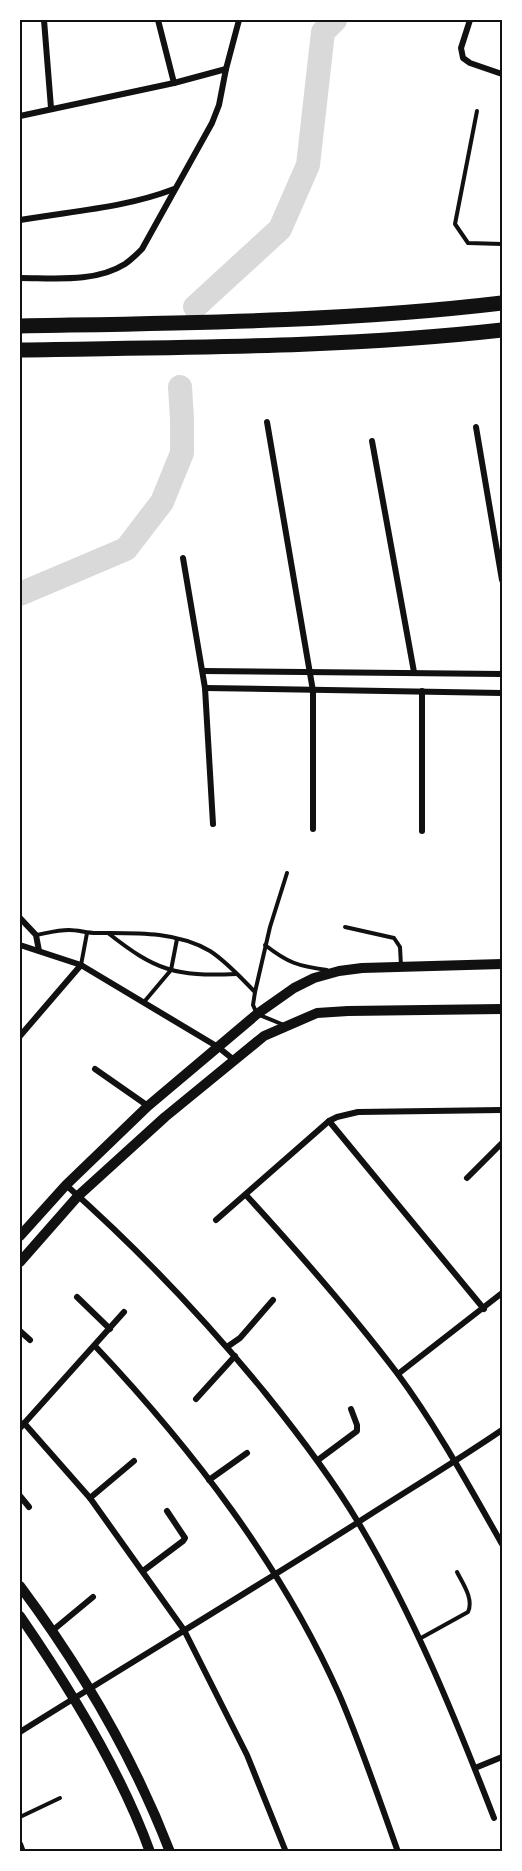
<svg xmlns="http://www.w3.org/2000/svg" width="522" height="1871" viewBox="0 0 522 1871" font-family="'Sofia Sans Condensed',sans-serif">
  <rect width="100%" height="100%" fill="#fff"/>
  <g fill="none" stroke-linecap="round" stroke-linejoin="round">
    <g stroke="#d9d9d9" stroke-width="24">
      <polyline points="195,307 280,229 308,165 323,32 335,20"/>
      <polyline points="20,594 126,549 162,502 182,453 182,419 180,387"/>
    </g>
    <g stroke="#111" stroke-width="4">
      <polyline points="477,111 455,224 468,243 502,244"/>
      <polyline points="345,927 394,938 400,947 401,966"/>
      <path d="M108 933C155 970 175 977 236 974"/>
      <path d="M36 935C47 933 58 930 69 930 78 930 87 933 96 933 134 933 176 931 210 951 227 962 241 978 255 992"/>
      <path d="M265 945C288 963 298 966 327 970"/>
      <polyline points="81,965 87,933"/>
      <polyline points="144,1002 171,970 177,939"/>
      <polyline points="284,1025 257,1014 253,1005 255,992 270,927 287,873"/>
      <path d="M421 1638 468 1612C474 1599 463 1584 457 1572"/>
      <polyline points="20,1817 60,1798"/>
    </g>
    <g stroke="#111" stroke-width="6">
      <polyline points="44,20 51,108"/>
      <polyline points="158,20 174,83"/>
      <polyline points="470,20 461,48 463,58 470,63 502,74"/>
      <polyline points="20,116 174,83 226,69"/>
      <path d="M20 220C71 211 125 208 174 189"/>
      <path d="M20 278C53 278 95 283 125 264 131 260 137 254 142 249L212 123 219 105 226 69 239 20"/>
      <polyline points="267,422 313,691 313,829"/>
      <polyline points="476,427 502,580"/>
      <polyline points="372,441 414,672"/>
      <polyline points="183,558 205,688 213,824"/>
      <polyline points="203,671 502,674"/>
      <polyline points="205,688 502,693"/>
      <polyline points="422,831 422,691"/>
      <polyline points="20,918 36,935 39,951"/>
      <polyline points="20,945 81,965 218,1047 234,1060"/>
      <polyline points="20,1036 81,965"/>
      <polyline points="95,1069 148,1106"/>
      <polyline points="329,1121 484,1309"/>
      <polyline points="467,1178 502,1143"/>
      <path d="M66 1185C138 1249 205 1319 266 1394 299 1435 331 1477 358 1522 414 1616 455 1717 494 1818"/>
      <path d="M246 1195C299 1253 350 1311 397 1373 437 1427 469 1486 502 1544"/>
      <polyline points="216,1220 329,1121 337,1117 358,1112 502,1110"/>
      <polyline points="77,1297 110,1329"/>
      <polyline points="20,1331 30,1340"/>
      <path d="M95 1346C192 1449 281 1564 339 1694 361 1745 379 1799 398 1852"/>
      <polyline points="227,1347 240,1338 273,1300"/>
      <polyline points="398,1374 502,1293"/>
      <polyline points="196,1399 235,1356"/>
      <polyline points="24,1423 90,1498 184,1630 247,1755 286,1852"/>
      <polyline points="20,1428 124,1312"/>
      <polyline points="318,1460 357,1431 357,1425 351,1409"/>
      <polyline points="209,1480 247,1453"/>
      <polyline points="20,1496 29,1507"/>
      <polyline points="90,1498 134,1461"/>
      <polyline points="143,1571 183,1541 185,1538 167,1511"/>
      <polyline points="52,1631 93,1597"/>
      <path d="M20 1732C132 1662 245 1594 357 1523 405 1492 455 1462 502 1430"/>
      <polyline points="475,1768 502,1757"/>
      <polyline points="20,1844 23,1852"/>
    </g>
    <g stroke="#111" stroke-width="10">
      <polyline points="20,1236 66,1185 148,1106 257,1014 294,988 314,978 339,971 362,968 502,964"/>
      <polyline points="20,1262 78,1196 165,1117 264,1036 317,1013 348,1011 502,1009"/>
      <path d="M20 1586C81 1668 133 1756 170 1852"/>
      <path d="M20 1616C69 1687 121 1771 150 1852"/>
    </g>
    <g stroke="#111" stroke-width="15">
      <path d="M20 326C180 323 343 322 502 303"/>
      <path d="M20 350C181 347 342 348 502 330"/>
    </g>
  </g>
  <rect width="522" height="1871" fill="none" stroke="#ffffff" stroke-width="42"/>
  <rect x="21" y="21" width="480" height="1829" fill="none" stroke="#111" stroke-width="2"/>
</svg>
